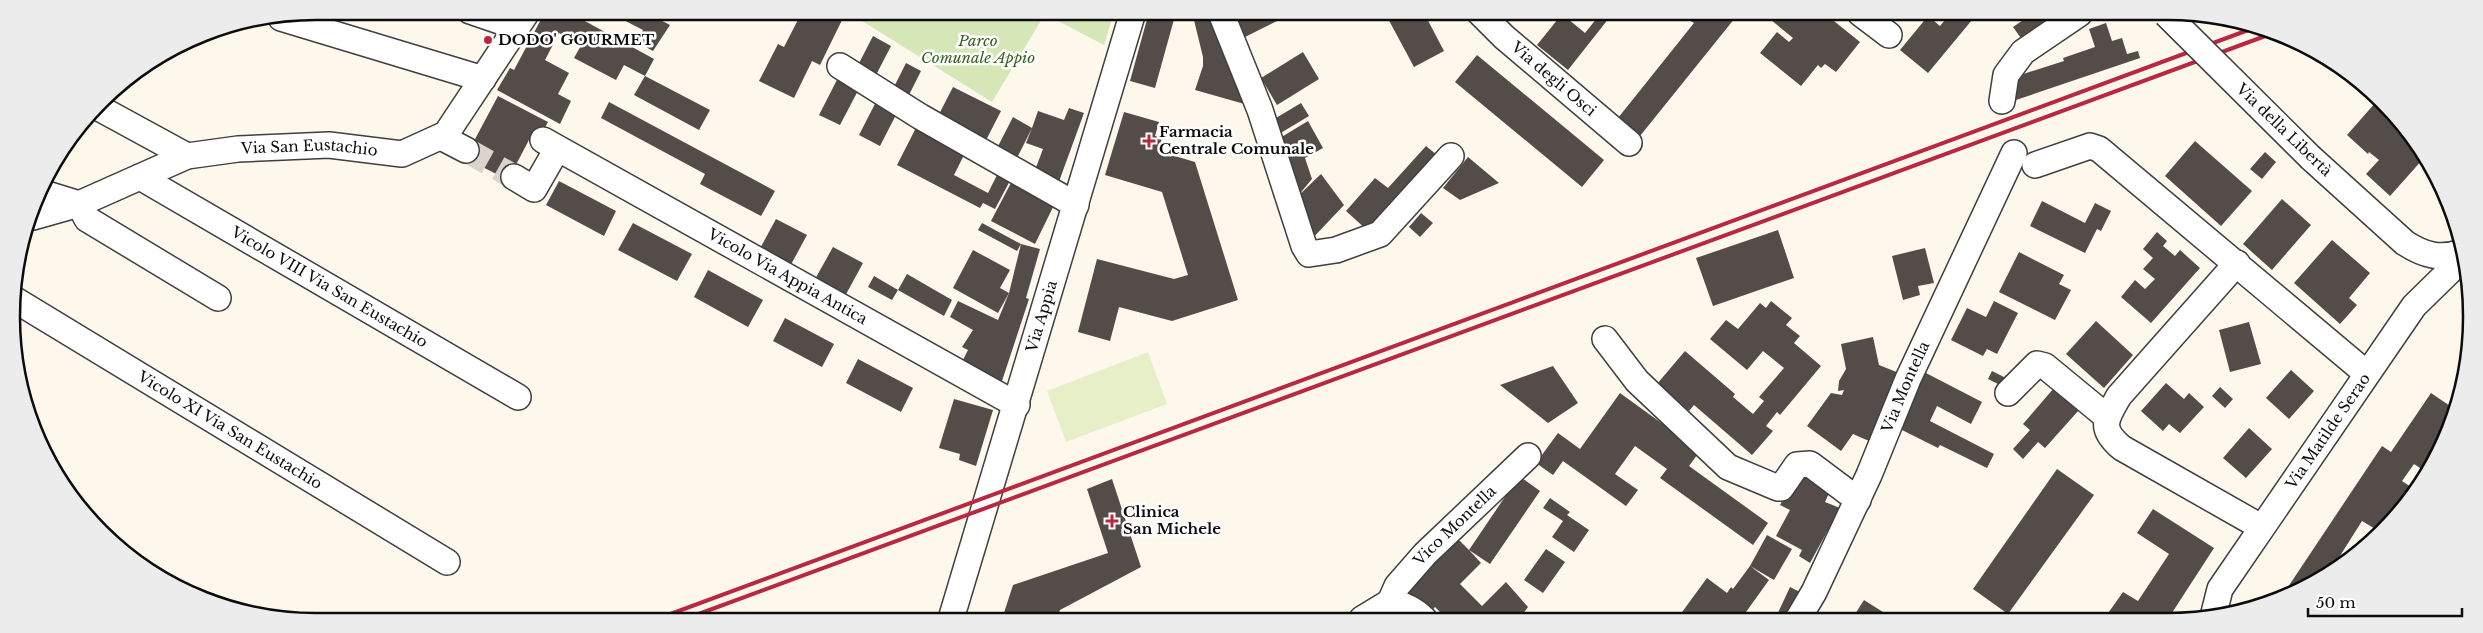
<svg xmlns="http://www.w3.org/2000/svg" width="2483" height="633" viewBox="0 0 2483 633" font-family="'Libre Baskerville',serif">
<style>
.green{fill:#d6e7b7}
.pitch{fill:#e6efc8}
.building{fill:#544c49}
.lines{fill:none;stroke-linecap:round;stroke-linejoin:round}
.minor-tunnel{stroke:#dad5ca;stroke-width:25;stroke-dasharray:25 12;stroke-linecap:butt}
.minor-casing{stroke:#3f3f3f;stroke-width:28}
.minor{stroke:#fff;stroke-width:25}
.rail{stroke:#b82841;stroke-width:4}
.minor-bridge-casing{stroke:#3f3f3f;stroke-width:28;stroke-linecap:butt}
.minor-bridge{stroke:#fff;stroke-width:25}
.poi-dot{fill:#b82841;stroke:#fff;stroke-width:2}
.labels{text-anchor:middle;stroke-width:5;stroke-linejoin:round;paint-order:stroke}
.poi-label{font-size:15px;font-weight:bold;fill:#0c0c0c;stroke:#fff;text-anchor:start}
.park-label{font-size:15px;font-style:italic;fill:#35611f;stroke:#fff}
.street-label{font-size:15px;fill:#0c0c0c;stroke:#fff}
.rim{fill:none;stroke:#0c0c0c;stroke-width:2.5}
</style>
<rect width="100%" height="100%" fill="#fef8ec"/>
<!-- green -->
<path class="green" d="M857,12H1114L1104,45L1045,14L992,102L854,16Z"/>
<!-- pitch -->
<path class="pitch" d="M1148,352L1167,404L1066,442L1047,391Z"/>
<!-- building -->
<g class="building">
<path d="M545,12H576L574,15L654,59L645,76L624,65L616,80L574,58L583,42L564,33L563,35L559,33L545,60L569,73L558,94L571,101L560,124L497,90L510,68L514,70Z"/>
<path d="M608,12H645L670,25L653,51L637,42L643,30Z"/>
<path d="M802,12H835L844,16L820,65L812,61L794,98L759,81L778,44L784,47Z"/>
<path d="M1149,12H1176L1155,88L1130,81Z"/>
<path d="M1192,12L1212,13L1223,52L1248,105L1195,90L1203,66V57Z"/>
<path d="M1230,13H1275L1279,20L1243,38Z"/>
<path d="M1385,13H1424L1444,51L1414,67Z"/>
<path d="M1601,13H1613L1568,70L1537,45L1562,14L1585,33Z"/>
<path d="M1694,13H1739L1640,136L1618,118L1694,23L1689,20Z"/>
<path d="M1776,13H1824L1860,42L1836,72L1825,64L1821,68L1818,65L1801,86L1760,53L1777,32L1789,42L1793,38L1771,20Z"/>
<path d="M1950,14H1977L1928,73L1900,50L1928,16L1940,26Z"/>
<path d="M2032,14H2041L2048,23L2023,41L2013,27Z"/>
<path d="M2106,23L2112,41L2122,38L2127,54L2138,51L2140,58L2016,100L2013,92L2017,76L2064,61L2063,58L2095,47L2089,29Z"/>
<path d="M873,36L891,46L874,79L856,69Z"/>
<path d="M1303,52L1319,79L1277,105L1261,78Z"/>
<path d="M1477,55L1604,160L1582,187L1455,82Z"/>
<path d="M906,63L921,71L908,97L893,89Z"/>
<path d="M840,74L861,85L840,125L819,115Z"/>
<path d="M645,76L710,110L699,130L634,95Z"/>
<path d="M953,87L1001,111L983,146L935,122Z"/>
<path d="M498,96L548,122L537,142L530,138L508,180L465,158Z"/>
<path d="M878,98L899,109L880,146L859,135Z"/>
<path d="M609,102L775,191L761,216L700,184L705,174L601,118Z"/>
<path d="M2376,102L2409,131L2423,159L2390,196L2366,174L2379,160L2369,152L2368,154L2347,135Z"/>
<path d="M1301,103L1309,116L1279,134L1271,121Z"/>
<path d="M1069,108L1084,113L1057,187L1032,178L1043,149L1026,143L1032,128L1014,164L994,154L1013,117L1032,128L1038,111L1064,120Z"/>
<path d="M1124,112L1159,122L1155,136L1162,138L1158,151L1195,162L1238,300L1172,321L1119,307L1110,341L1078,332L1097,259L1174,279L1188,275L1162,192L1105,175Z"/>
<path d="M1308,121L1323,148L1305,158L1312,179L1297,197L1321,174L1344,205L1310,241L1275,141Z"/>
<path d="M919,122L968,147L954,175L988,193L999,171L1012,177L995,209L983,203L980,208L897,165Z"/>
<path d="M2195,141L2252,191L2221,226L2165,176Z"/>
<path d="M1426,146L1437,155L1368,231L1346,211L1375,178L1388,188Z"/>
<path d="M2265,152L2276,162L2262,179L2250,169Z"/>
<path d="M1468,157L1499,183L1460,200L1443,188Z"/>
<path d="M559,181L616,211L604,236L546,205Z"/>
<path d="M1012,181L1055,203L1035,244L991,221Z"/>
<path d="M2282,199L2311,225L2272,270L2243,244Z"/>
<path d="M2042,201L2085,223L2095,203L2111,211L2101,231L2097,229L2085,253L2030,226Z"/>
<path d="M1421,213L1433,223L1420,237L1409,227Z"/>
<path d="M776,219L807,235L788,270L757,254Z"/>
<path d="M633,223L692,254L677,281L618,250Z"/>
<path d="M982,223L1021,244L1017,251L978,230Z"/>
<path d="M1778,230L1794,278L1713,306L1696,258Z"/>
<path d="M2157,232L2167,241L2163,246L2175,256L2180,250L2200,268L2151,323L2121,297L2135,280L2145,289L2155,279L2143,269L2153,258L2143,249Z"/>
<path d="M2332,240L2370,273L2349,298L2357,305L2340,324L2294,283Z"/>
<path d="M1021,244L1040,249L1026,298L1029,299L1001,384L960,366L968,350L962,347L973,330L950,317L958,301L998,320L1009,293Z"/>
<path d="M833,247L863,263L844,298L814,281Z"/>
<path d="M1925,248L1934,283L1918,286L1920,295L1903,300L1892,256Z"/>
<path d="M973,250L1010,270L1000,288L1009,293L998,313L953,288Z"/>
<path d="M2019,252L2064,275L2059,284L2071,290L2055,320L1999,292Z"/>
<path d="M708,270L763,300L748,327L694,297Z"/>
<path d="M907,274L952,300L944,316L898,290Z"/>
<path d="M874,276L898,290L892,300L868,287Z"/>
<path d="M1771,301L1792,318L1786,325L1800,336L1794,343L1821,366L1780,415L1777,412L1766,426L1773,431L1752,455L1694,405L1689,411L1657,384L1685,351L1735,394L1733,397L1753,414L1764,401L1759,397L1784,368L1763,351L1747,370L1710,339L1726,320L1738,329L1760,303L1766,308Z"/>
<path d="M1994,301L2018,313L1997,354L1987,349L1983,356L1951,340L1967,308L1986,317Z"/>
<path d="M785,318L834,344L822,367L773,341Z"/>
<path d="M2096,321L2133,355L2104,388L2066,354Z"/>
<path d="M2249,322L2261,364L2230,372L2219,330Z"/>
<path d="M1873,337L1879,365L1899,373L1869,441L1853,434L1841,451L1807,426L1831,393L1842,395L1844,390L1838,391L1839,381L1846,369L1841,344Z"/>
<path d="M858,359L913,388L901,412L846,383Z"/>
<path d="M1553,366L1578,403L1548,423L1500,385Z"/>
<path d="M2291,370L2314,391L2289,419L2266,398Z"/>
<path d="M1992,371L2008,379L2004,387L1988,379Z"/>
<path d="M1924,372L1982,402L1971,424L1937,406L1930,421L1994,454L1987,468L1940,445L1938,448L1896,427Z"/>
<path d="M2166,383L2184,399L2189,393L2204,407L2180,433L2169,424L2163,431L2141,411Z"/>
<path d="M2220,387L2233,399L2225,408L2212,396Z"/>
<path d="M2054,388L2079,410L2045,448L2038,442L2023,459L2013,449L2030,430L2023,424Z"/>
<path d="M1620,393L1700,451L1689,466L1768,523L1753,545L1660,478L1667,469L1635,446L1615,474L1638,490L1626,506L1563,461L1553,475L1536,463L1558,433L1580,449Z"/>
<path d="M2431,393L2453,408L2440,452L2426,472L2414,464L2402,481L2414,489L2382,533L2362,521L2333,567L2301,590L2282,596L2382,446L2391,452Z"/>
<path d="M954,399L993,410L976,466L959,460L960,454L939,448Z"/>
<path d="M2249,428L2272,449L2246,478L2223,458Z"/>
<path d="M2057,469L2094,495L2008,614L1973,589Z"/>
<path d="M1797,473L1830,491L1825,502L1840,508L1810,563L1799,556L1802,550L1776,536L1790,510L1780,505Z"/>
<path d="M1519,476L1540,491L1490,564L1469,550L1481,563L1460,584L1482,606L1506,582L1528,607L1519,619H1447L1435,607L1429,613L1406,590L1458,539L1469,550Z"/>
<path d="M1112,479L1141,567L1060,610L1057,619H1002L1013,585L1108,553L1087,489Z"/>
<path d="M1550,498L1570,512L1567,515L1589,530L1574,552L1552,537L1563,521L1543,508Z"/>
<path d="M2153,509L2214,548L2168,619L2154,612L2149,619H2104L2123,592L2138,601L2169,554L2137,533Z"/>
<path d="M1767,535L1792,549L1774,580L1750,566L1769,580L1741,619H1677L1707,578L1727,593L1731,587L1733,589L1750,566Z"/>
<path d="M1546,549L1565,562L1543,593L1524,580Z"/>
<path d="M1790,587L1802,593L1790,619H1785L1777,615Z"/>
<path d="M1864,600L1894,619H1852Z"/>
<path d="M2063,612L2074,619H2058Z"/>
<path d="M972,614L989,619H970Z"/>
</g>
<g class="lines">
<!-- minor-tunnel -->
<path class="minor-tunnel" d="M466,150L514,177"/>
<defs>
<g id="minor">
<path d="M470,11L517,27"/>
<path d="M1221,13L1260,110L1304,246L1309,254L1336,250L1380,234L1451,156"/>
<path id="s1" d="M1480,13L1504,37L1629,143"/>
<path d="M1860,13L1889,35"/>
<path d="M281,18L483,79"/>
<path d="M840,66L921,117L1076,205"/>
<path d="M2002,101L2006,75L2023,52L2079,14"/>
<path d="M99,108L187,156"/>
<path d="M441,137L466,150"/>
<path id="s2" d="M543,140L1017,405"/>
<path d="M2311,158L2405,243C2424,255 2440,260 2462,252"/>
<path d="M2035,165L2090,146L2099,149L2366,373"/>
<path id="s3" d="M140,177L518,397"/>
<path d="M514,177L534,189L557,149"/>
<path d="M40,192L79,204L87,219L218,298"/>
<path id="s4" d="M33,217L79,204L187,156L238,149L329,145L402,154L446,134L527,12"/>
<path d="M2237,263L2119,396C2106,419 2098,428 2122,448L2261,527"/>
<path id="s5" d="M12,298L447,562"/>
<path d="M1605,339L1637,381L1728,467L1778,488H1781L1797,465L1810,464L1858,500"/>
<path d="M2008,393L2037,364L2045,366L2107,417"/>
<path id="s6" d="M1390,602L1397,586L1425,554L1528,456"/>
<path id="s7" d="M2213,617L2220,589L2414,306L2463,258"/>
<path id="s8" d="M951,619L1133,12"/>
<path d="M1362,619L1390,602C1404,604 1414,609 1424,619"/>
<path id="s9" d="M1798,619L1814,592L1869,475L1908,379L2014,153"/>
</g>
</defs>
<!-- minor casing -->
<use href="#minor" class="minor-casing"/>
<!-- minor -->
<use href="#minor" class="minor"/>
<!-- rail -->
<g class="rail">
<path d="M657,619L2251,29"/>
<path d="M685,619L2268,35"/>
</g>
<defs>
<path id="minor-bridge" d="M2166,14L2311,158"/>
</defs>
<!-- minor-bridge casing -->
<use href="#minor-bridge" class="minor-bridge-casing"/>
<!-- minor-bridge -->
<use href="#minor-bridge" class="minor-bridge"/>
</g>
<!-- markers -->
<g class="poi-dot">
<circle cx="488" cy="40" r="5"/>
<path d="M1146.5 133.5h5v5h5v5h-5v5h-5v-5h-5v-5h5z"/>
<path d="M1109.5 513.5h5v5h5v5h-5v5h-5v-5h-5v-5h5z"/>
</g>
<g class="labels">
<!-- poi labels -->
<g class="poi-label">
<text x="498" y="45">DODO' GOURMET</text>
<text x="1159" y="137">Farmacia<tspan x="1159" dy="17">Centrale Comunale</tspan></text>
<text x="1123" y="517">Clinica<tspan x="1123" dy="17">San Michele</tspan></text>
</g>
<!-- park labels -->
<g class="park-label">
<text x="978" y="46">Parco<tspan x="978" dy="17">Comunale Appio</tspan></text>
</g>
<!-- street labels -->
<g class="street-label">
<text dy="5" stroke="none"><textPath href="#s1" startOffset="99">Via degli Osci</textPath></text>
<text transform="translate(2284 130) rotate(44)" y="5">Via della Libertà</text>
<text dy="5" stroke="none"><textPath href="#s4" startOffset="289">Via San Eustachio</textPath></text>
<text dy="5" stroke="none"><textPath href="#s2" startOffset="280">Vicolo Via Appia Antica</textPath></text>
<text dy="5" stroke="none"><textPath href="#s3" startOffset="219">Vicolo VIII Via San Eustachio</textPath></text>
<text dy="5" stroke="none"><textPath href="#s8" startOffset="316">Via Appia</textPath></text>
<text dy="5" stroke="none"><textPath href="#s9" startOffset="256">Via Montella</textPath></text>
<text dy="5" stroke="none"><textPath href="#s5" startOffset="255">Vicolo XI Via San Eustachio</textPath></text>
<text dy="5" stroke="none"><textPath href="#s7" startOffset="220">Via Matilde Serao</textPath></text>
<text dy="5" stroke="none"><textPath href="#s6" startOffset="101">Vico Montella</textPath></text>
</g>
</g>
<!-- crop -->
<path d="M0 0H2483V633H0ZM316 20H2167A296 296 0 0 1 2463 316V317A296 296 0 0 1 2167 613H316A296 296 0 0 1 20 317V316A296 296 0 0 1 316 20Z" fill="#ececec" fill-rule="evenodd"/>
<path class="rim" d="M316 20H2167A296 296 0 0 1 2463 316V317A296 296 0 0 1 2167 613H316A296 296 0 0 1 20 317V316A296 296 0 0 1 316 20Z"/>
<!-- scale -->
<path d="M2308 608v8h154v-8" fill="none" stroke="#0c0c0c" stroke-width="2.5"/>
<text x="2316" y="608" font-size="15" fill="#0c0c0c" stroke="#ffffff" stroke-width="4" paint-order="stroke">50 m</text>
</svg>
